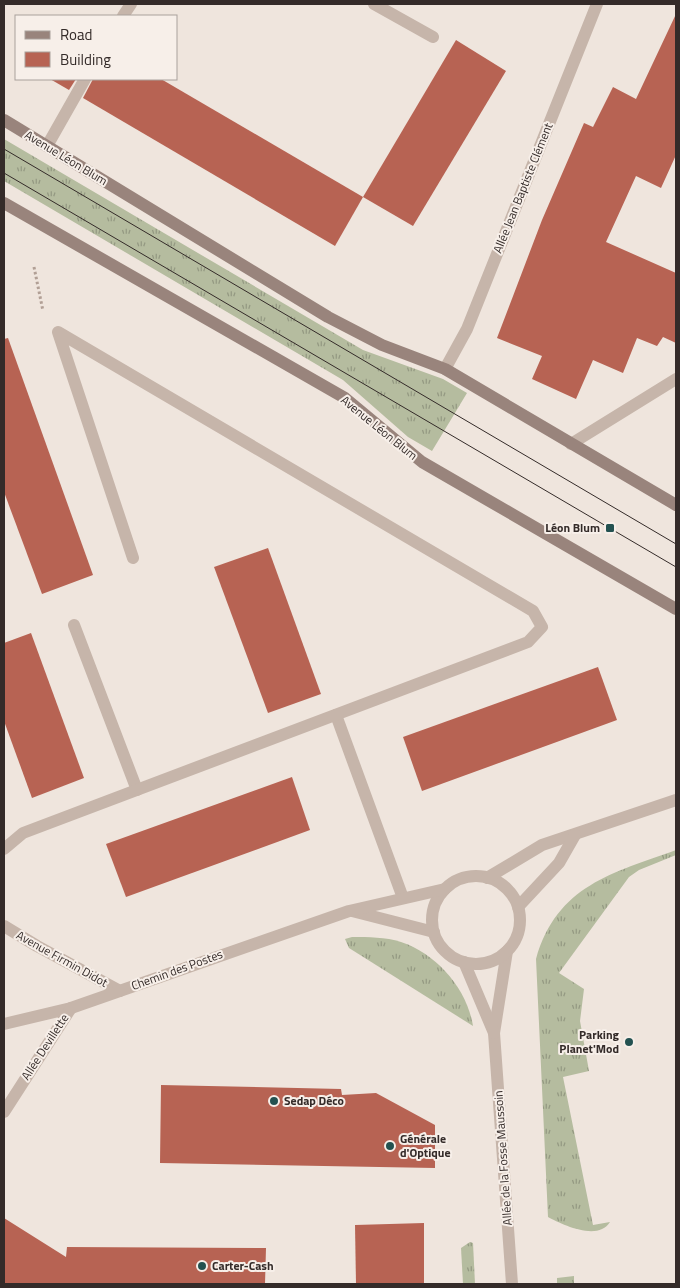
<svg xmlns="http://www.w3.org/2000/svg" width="680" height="1288" viewBox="0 0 680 1288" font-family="'Titillium Web',sans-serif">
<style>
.grass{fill:url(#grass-tufts)}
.building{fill:#b76353}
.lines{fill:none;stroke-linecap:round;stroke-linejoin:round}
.path{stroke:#b19f95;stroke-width:3;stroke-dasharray:2.5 2.5;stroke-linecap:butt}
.service{stroke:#c6b5aa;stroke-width:12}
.minor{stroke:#c6b5aa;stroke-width:12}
.tertiary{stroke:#c6b5aa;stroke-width:12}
.secondary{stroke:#99847c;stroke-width:12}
.tram{stroke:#342b29;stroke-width:1}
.poi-dot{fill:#235150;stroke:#f7efe9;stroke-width:2}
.labels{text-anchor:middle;stroke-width:4;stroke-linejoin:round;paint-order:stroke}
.street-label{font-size:12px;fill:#342b29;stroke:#f7efe9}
.poi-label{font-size:12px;font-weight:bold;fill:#342b29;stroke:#f7efe9;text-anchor:start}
</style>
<defs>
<pattern id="grass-tufts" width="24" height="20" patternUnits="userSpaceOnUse" patternTransform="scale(1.25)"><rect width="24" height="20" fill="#b5bc9f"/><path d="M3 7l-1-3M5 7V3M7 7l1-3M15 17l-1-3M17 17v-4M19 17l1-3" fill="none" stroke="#949982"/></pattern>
</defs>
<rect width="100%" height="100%" fill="#efe5dd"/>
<!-- grass -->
<g class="grass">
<path d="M4,139L363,350L443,379L467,393L432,451L408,437L343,380L4,181Z"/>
<path d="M676,850V855L639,870L629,877L559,973L584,989L580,1021L589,1071L563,1077L593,1225L610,1222C598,1242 561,1224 548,1217L536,959C557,885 613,873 676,850Z"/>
<path d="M352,937C369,937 385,937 401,942C437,954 467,989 473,1026L349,948L345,939Z"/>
<path d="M470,1242L473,1243L475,1284H463L461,1248Z"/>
<path d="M574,1276V1284H557V1278Z"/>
</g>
<!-- building -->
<g class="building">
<path d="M676,14V155L661,188L636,176L606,242L676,273V343L663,337L657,346L637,338L623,373L593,360L576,399L532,379L542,356L497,338L542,220L584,123L593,127L613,87L636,99Z"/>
<path d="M456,40L506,71L413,226L363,197Z"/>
<path d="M50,79H76L69,90Z"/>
<path d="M93,79H161L363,197L335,246L83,98Z"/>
<path d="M8,338L93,575L42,594L4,492V339Z"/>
<path d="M268,548L321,694L268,713L214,567Z"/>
<path d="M31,633L84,778L32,798L4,721V643Z"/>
<path d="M598,667L617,720L422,791L403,737Z"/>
<path d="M292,777L310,830L126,897L106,844Z"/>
<path d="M161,1085L341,1089L342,1095L376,1093L435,1125V1168L160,1163Z"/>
<path d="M4,1218L66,1257L67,1247L266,1248L265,1284H4Z"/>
<path d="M424,1223V1284H356L355,1225Z"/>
</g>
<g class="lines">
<!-- path -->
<path class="path" d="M34,267L43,311"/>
<!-- service -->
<g class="service">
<path d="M374,4L433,37"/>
<path d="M123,16L131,4"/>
<path d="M47,146L85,79"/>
<path d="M74,625L137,790"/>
<path d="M336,715L403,898"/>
<path d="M4,849L23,833L528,642L542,627L533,611L58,332L133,558"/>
</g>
<!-- minor -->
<g class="minor">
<path d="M445,369L467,329L597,4"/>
<path d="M571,444L676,379"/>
<path d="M4,926L37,946L120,991"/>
<path d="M507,951L494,1033L512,1284"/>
<path d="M464,962L494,1033"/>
<path d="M4,1024L71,1008"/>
<path d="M4,1112L71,1008"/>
</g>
<!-- tertiary -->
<g class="tertiary">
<circle cx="476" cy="920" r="44"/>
<path d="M487,878L542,845L676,800"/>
<path d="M518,907L559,863L575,835"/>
<path d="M352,911L434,932"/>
<path d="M71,1008L349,911L445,889"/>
</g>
<!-- secondary -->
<g class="secondary">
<path d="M4,120L328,317L382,345L445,369L676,505"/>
<path d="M4,203L345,398L422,462L676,609"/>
</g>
<!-- tram -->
<g class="tram">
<path d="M4,149L676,544"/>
<path d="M4,173L676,567"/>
</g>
</g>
<!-- markers -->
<g class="poi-dot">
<rect x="605" y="523" width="10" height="10" rx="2.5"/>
<circle cx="629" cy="1042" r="5"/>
<circle cx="274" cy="1101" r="5"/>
<circle cx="390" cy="1146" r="5"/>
<circle cx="202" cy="1266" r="5"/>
</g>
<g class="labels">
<!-- street labels -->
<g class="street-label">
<text transform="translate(66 158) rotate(31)" y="4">Avenue Léon Blum</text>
<text transform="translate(523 188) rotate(-68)" y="4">Allée Jean Baptiste Clément</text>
<text transform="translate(379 428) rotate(39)" y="4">Avenue Léon Blum</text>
<text transform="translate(62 959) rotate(29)" y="4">Avenue Firmin Didot</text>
<text transform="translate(177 970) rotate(-20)" y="4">Chemin des Postes</text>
<text transform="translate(45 1047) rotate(-57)" y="4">Allée Devillette</text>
<text transform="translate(503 1158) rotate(-94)" y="4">Allée de la Fosse Maussoin</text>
</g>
<!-- poi labels -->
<g class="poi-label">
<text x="600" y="532" text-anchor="end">Léon Blum</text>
<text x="619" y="1039" text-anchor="end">Parking<tspan x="619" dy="14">Planet'Mod</tspan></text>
<text x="284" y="1105">Sedap Déco</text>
<text x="400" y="1143">Générale<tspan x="400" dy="14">d'Optique</tspan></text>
<text x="212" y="1270">Carter-Cash</text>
</g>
</g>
<!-- border -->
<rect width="680" height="1288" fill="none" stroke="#342b29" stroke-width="10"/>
<!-- legend -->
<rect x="15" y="15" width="162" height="65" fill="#f7efe9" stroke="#a9a19c"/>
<rect x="25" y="31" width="25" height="8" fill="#99847c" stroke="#a9a19c"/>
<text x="60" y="40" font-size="15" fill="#342b29">Road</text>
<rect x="25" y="52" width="25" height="15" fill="#b76353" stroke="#a9a19c"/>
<text x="60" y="65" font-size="15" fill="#342b29">Building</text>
</svg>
